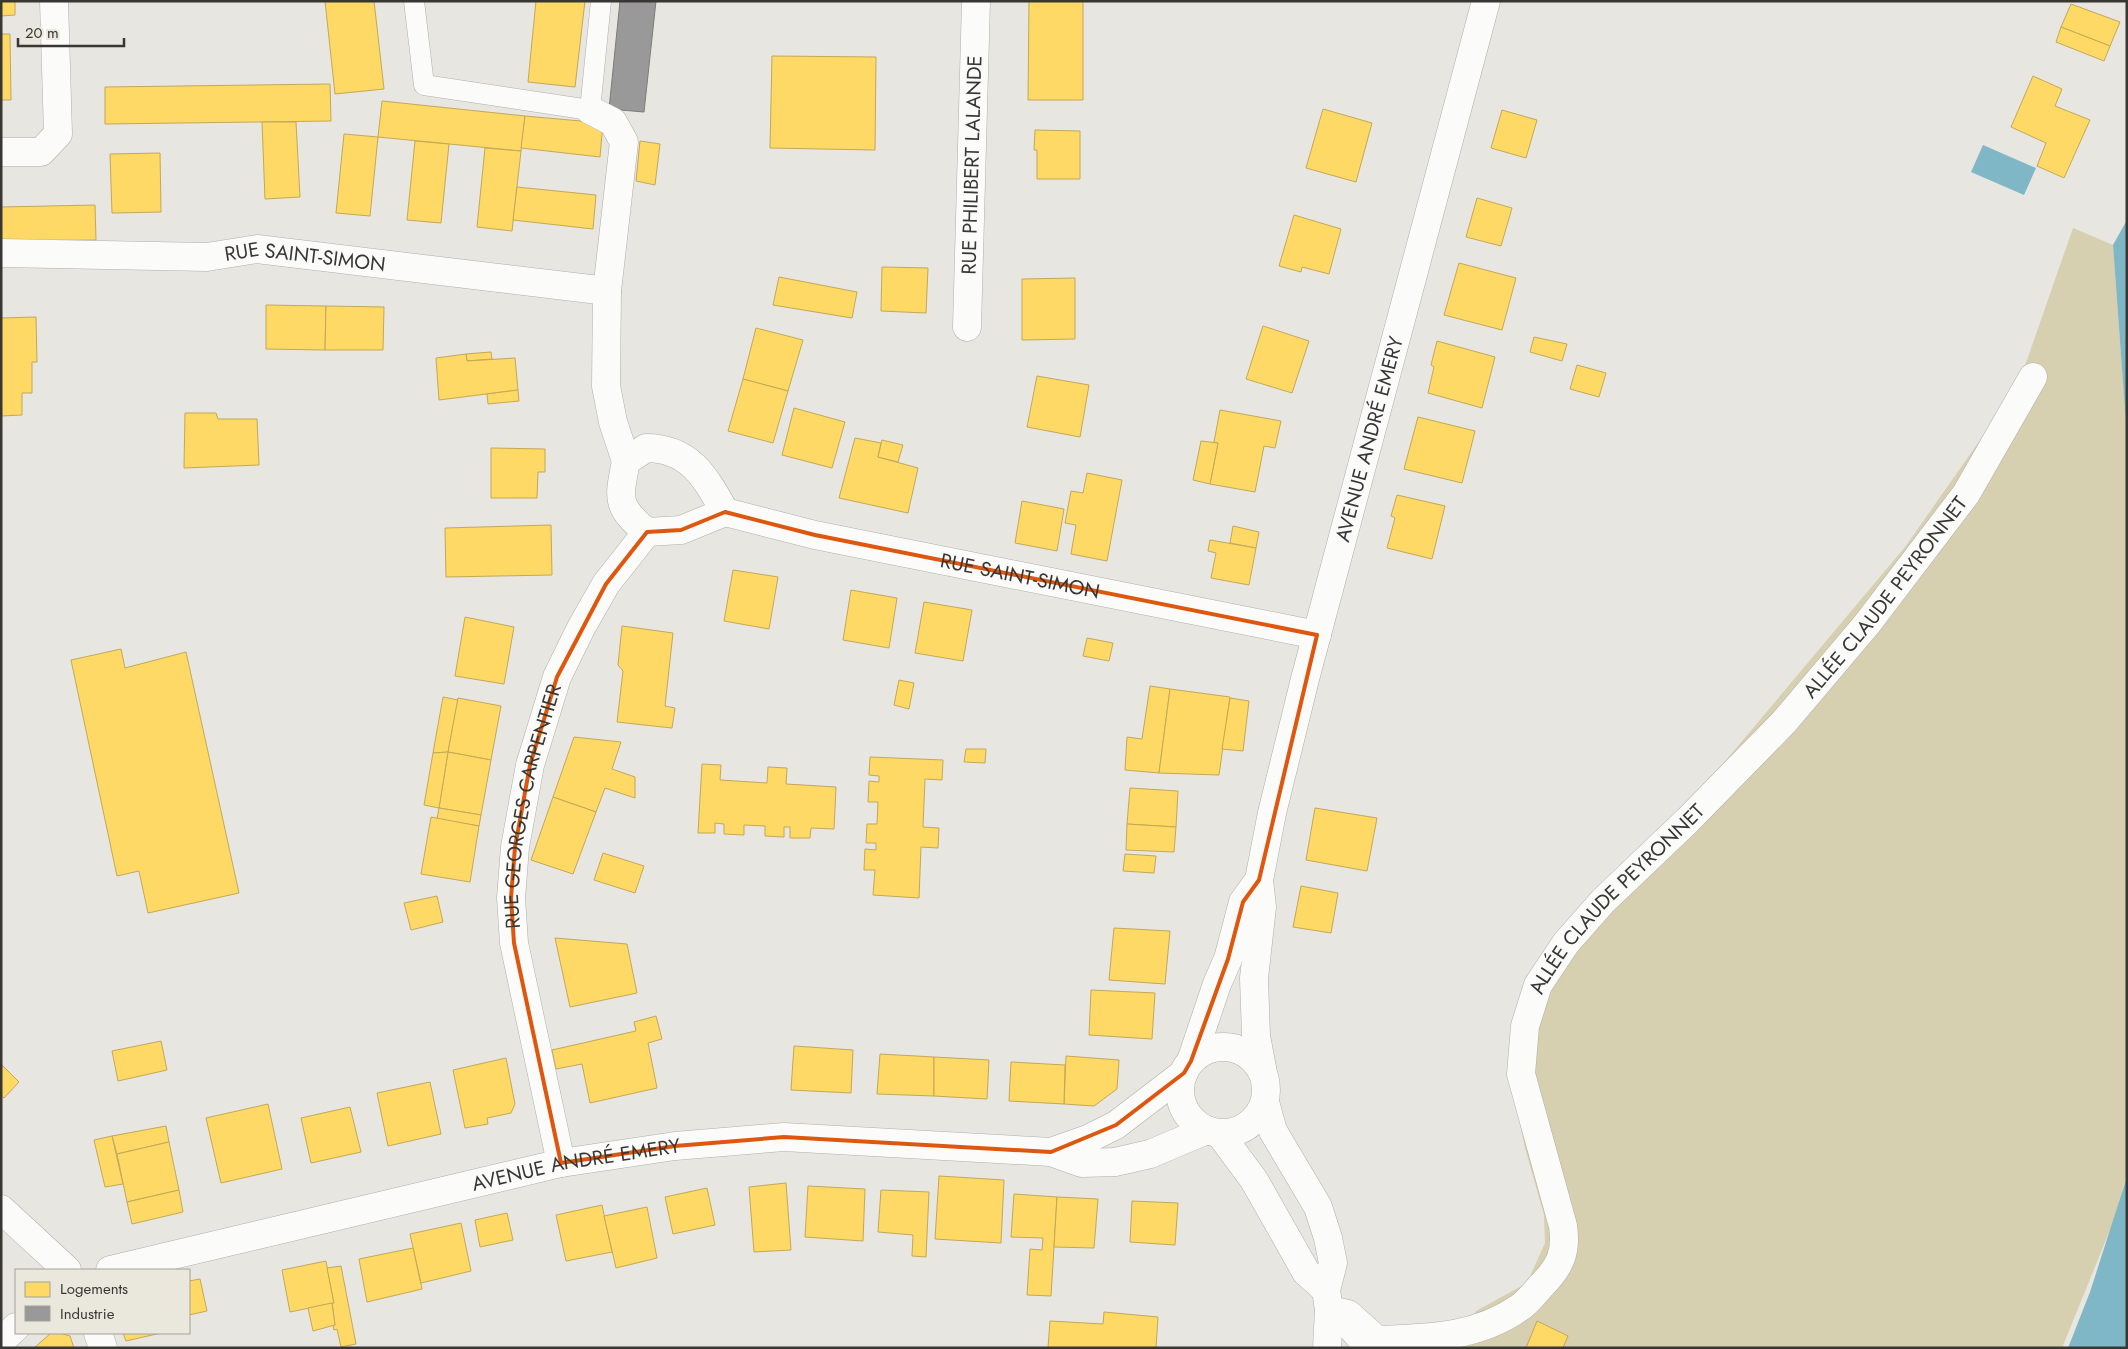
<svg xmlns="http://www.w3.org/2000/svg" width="2128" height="1349" viewBox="0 0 2128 1349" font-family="Jost,sans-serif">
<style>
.green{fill:#d6cfb0}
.water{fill:#7fb7c6}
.homes{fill:#ffd966;stroke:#c3a857}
.industry{fill:#999;stroke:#7c7c7a}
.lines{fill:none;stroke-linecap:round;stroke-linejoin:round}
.lane-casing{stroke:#afaeaa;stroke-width:21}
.street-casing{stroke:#afaeaa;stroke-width:29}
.secondary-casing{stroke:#afaeaa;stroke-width:29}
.lane{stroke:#fbfbfa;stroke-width:20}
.street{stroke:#fbfbfa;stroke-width:28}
.secondary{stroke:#fbfbfa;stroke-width:28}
.marked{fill:none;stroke:#df570e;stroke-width:4;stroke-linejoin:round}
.labels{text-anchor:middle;stroke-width:5;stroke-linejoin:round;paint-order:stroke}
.street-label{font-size:20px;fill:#383733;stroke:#eae8dd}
</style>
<rect width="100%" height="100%" fill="#e7e6e0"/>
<!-- green -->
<path class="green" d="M2073,228L2113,245L2127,437V1175L2114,1220L2062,1348H1459L1476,1311L1527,1283L1545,1243L1544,1215L1525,1148L1509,1070L1526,976L1701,790L1905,547L2018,386Z"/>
<!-- water -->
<g class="water">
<path d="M1983,145L2036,168L2024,195L1971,172Z"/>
<path d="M2127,220V437L2113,245Z"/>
<path d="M2127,1177V1348H2068L2090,1292Z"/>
</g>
<!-- homes -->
<g class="homes">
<path d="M1,1H15V15L1,16Z"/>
<path d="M325,1H374L384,89L335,94Z"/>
<path d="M536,1H585L575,87L528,82Z"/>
<path d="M1029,1H1083V100H1028Z"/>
<path d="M2071,4L2120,22L2110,46L2061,27Z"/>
<path d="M2061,27L2110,46L2104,61L2056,42Z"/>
<path d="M1,34H10L11,100H1Z"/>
<path d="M772,56L876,57L875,150L770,148Z"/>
<path d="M2033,76L2062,89L2055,106L2090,120L2064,178L2037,166L2046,143L2011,127Z"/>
<path d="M330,84L331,121L105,124V87Z"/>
<path d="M382,101L525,116L521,151L378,137Z"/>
<path d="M1323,109L1372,123L1356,182L1306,168Z"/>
<path d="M1502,110L1537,120L1526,158L1491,148Z"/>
<path d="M525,116L603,123L600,157L521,148Z"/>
<path d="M262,122H296L300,197L265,199Z"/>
<path d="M1035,130L1080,131V179H1037V150H1034Z"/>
<path d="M344,134L378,137L370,216L336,213Z"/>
<path d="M415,141L449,144L441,223L407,220Z"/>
<path d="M640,141L660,144L655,185L636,181Z"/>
<path d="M485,148L521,151L512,231L477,227Z"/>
<path d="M160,153L161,212L112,213L110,154Z"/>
<path d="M517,187L596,195L593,229L513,220Z"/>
<path d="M1477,198L1512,208L1501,246L1466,237Z"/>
<path d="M95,205L96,240L1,241V207Z"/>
<path d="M1294,215L1341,229L1329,274L1302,267L1301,272L1279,266Z"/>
<path d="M1459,263L1516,278L1502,330L1444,315Z"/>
<path d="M882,267L928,268L926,313L881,311Z"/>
<path d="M779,277L857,292L852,318L773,305Z"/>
<path d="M1075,278V339L1022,340V279Z"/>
<path d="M266,305L326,306L325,350L266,349Z"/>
<path d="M326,306L384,307L383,350H325Z"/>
<path d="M36,317L37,362H32V393H22V415L1,416V318Z"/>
<path d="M1263,326L1309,341L1292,393L1246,379Z"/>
<path d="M756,328L803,340L788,391L743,379Z"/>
<path d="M1534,337L1567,344L1562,361L1530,352Z"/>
<path d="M1437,341L1495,357L1482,408L1428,393L1434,367L1431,365Z"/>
<path d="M491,352L492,359L467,361L466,354Z"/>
<path d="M466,354L467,361L515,358L518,390L439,400L436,358Z"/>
<path d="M1577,365L1606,373L1599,397L1570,389Z"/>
<path d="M1037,376L1089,385L1080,437L1027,427Z"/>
<path d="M743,379L788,391L773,443L728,431Z"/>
<path d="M518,390L519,401L488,404L487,394Z"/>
<path d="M794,408L845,422L832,468L782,455Z"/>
<path d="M1220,410L1281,421L1275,448L1264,446L1255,492L1210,484L1218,443L1214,442Z"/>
<path d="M185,413H216L218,419H257L259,465L184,468Z"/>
<path d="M1418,417L1475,431L1462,483L1404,469Z"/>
<path d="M855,438L881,443L878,457L918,468L908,513L839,498Z"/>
<path d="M882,440L903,445L898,462L878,457Z"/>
<path d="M1201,441L1218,443L1210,484L1193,480Z"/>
<path d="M491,448L545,449V472H538L537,498H491Z"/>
<path d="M1087,473L1122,480L1107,561L1071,554L1076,525L1065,523L1071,491L1083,493Z"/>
<path d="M1397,495L1445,506L1432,559L1387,548L1395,518L1391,516Z"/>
<path d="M1022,501L1064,509L1057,551L1015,543Z"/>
<path d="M551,525L552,575L446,577L445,528Z"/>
<path d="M1233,526L1259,532L1256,548L1230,543Z"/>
<path d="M1210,540L1256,548L1249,585L1211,578L1216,553L1208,551Z"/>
<path d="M733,570L778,577L769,629L724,621Z"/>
<path d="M851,590L897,598L889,648L843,640Z"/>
<path d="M924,602L972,610L963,661L915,653Z"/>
<path d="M465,617L514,627L504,684L455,676Z"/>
<path d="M622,626L673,633L665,706L675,708L672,728L617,722L623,671L618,665Z"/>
<path d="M1087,638L1113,643L1109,661L1083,656Z"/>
<path d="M121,649L125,668L186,652L239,893L148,913L139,871L117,876L71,660Z"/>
<path d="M899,680L914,683L909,709L894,705Z"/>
<path d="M1150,686L1170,689L1159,773L1125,770L1127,737L1142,739Z"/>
<path d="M1170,689L1230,697L1219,775L1159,773Z"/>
<path d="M443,697L458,700L448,752L433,753Z"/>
<path d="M458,698L501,706L491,760L448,752Z"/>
<path d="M1230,698L1249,701L1243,751L1222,749Z"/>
<path d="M574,737L621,742L612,769L635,777V798L605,788L596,812L553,797Z"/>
<path d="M966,749H986L985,763L964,762Z"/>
<path d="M448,752L491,760L481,815L439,808Z"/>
<path d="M448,752L439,808L424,805L433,753Z"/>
<path d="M870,757L943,760L942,780L925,779L923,827L939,828L938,848L921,847L919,898L873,895L875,870H864L865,849L876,850V843H866L867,824H877L878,802H868L869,781L879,782V776L869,775Z"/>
<path d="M702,764L721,765L720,780L767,783L768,767L787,768L786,784L836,787L834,829L811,828L810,838H790V827H784V837L765,836V826L744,825V835L724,834V824L715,823V833H698Z"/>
<path d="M1130,788L1178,791L1176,827L1127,824Z"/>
<path d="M553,797L596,812L573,874L531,860Z"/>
<path d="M439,808L481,815L479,826L437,819Z"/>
<path d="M1315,808L1377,818L1367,871L1306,860Z"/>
<path d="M431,817L479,826L470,882L421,874Z"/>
<path d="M1127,824L1176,827L1174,852L1126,850Z"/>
<path d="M603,853L644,866L635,893L594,880Z"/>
<path d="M1125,854L1156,856L1154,873L1123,871Z"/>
<path d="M1301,886L1338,893L1331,933L1293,927Z"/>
<path d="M437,896L443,922L411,930L404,903Z"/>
<path d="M1114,928L1170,931L1165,984L1109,980Z"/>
<path d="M555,938L627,944L637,993L570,1007Z"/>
<path d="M1091,990L1155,993L1152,1039L1089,1035Z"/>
<path d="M656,1016L662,1039L648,1043L657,1088L590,1103L582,1064L556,1069L552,1050L636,1031L634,1022Z"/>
<path d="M161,1041L167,1070L118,1081L112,1051Z"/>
<path d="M794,1046L853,1050L851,1093L791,1090Z"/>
<path d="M880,1054L934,1057V1096L877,1094Z"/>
<path d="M1066,1056L1119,1060L1117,1089L1094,1106L1064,1104Z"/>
<path d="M934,1057L989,1060L987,1099L934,1096Z"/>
<path d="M506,1058L515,1104L511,1113L487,1118L488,1124L465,1128L453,1070Z"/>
<path d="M1011,1062L1065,1065L1064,1104L1009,1101Z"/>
<path d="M1,1064L19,1082L4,1098L1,1096Z"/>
<path d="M430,1082L441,1134L388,1146L377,1093Z"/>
<path d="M268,1104L282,1169L221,1183L206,1118Z"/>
<path d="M350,1107L361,1152L311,1163L301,1118Z"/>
<path d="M166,1126L169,1142L117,1154L112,1136Z"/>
<path d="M112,1136L123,1184L105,1187L94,1140Z"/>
<path d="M169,1142L179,1190L127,1202L117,1154Z"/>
<path d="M939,1176L1004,1180L1001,1243L935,1239Z"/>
<path d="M786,1183L791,1250L754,1252L749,1187Z"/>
<path d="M808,1186L865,1189L863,1241L805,1237Z"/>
<path d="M707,1188L715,1225L673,1234L665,1197Z"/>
<path d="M179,1190L183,1212L132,1224L127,1202Z"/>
<path d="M881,1190L929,1192L926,1257L912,1256L913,1235L878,1232Z"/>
<path d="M1014,1194L1057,1197L1051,1296L1027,1295L1030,1249L1042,1250L1043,1238L1011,1237Z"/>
<path d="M1057,1197L1098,1199L1094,1248L1054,1247Z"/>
<path d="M1132,1201L1178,1203L1175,1245L1130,1242Z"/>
<path d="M602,1205L612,1252L566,1261L556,1215Z"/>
<path d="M647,1207L657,1258L616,1268L604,1216Z"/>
<path d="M507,1213L513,1240L480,1247L475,1220Z"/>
<path d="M461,1223L471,1271L421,1283L410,1234Z"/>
<path d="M413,1248L422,1289L367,1302L359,1259Z"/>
<path d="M326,1261L334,1303L290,1312L282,1270Z"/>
<path d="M341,1266L356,1344L341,1347L337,1329L334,1330L333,1326L335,1325L332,1303H334L327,1268Z"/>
<path d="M200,1279L207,1311L189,1315V1281Z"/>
<path d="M332,1303L335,1325L313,1331L308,1308Z"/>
<path d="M1104,1312L1158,1317L1156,1348H1048L1050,1321L1103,1324Z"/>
<path d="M1537,1321L1568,1336L1563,1348H1526Z"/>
<path d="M51,1333H60L70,1336L74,1348H34Z"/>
<path d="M123,1333H161L126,1341Z"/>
</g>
<!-- industry -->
<path class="industry" d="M620,1H656L644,112L609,109Z"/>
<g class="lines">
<defs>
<g id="lane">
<path d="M414,1L424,85L590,110L601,1"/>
<path d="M1342,1323L1364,1348"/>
</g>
<g id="street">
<path d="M590,110L613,122L624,142L607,291L606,386L613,422L626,461"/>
<path d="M1,152H41L58,134L54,1"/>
<path id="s1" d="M1,253L207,257L257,249L607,291"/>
<path id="s2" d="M967,327L976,1"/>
<path d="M646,448C690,448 706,478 725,512L681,530L647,532C615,506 619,498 626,461Z"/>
<path id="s3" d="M725,512L815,535L1317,635"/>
<path d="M1265,1102L1273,1131L1318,1207L1328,1238L1333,1263L1326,1290L1329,1310L1327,1348"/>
<path d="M1220,1134L1254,1180L1306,1272L1326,1290"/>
<path id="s4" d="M561,1163L514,943L511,898L515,847L530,765L557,677L581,628L606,584L647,532"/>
<path d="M1,1209L67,1270"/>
<path id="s5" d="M1329,1310L1348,1314L1377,1340C1427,1338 1476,1338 1519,1308C1527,1303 1534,1294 1540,1287C1560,1267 1567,1253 1563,1226L1521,1074L1525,1026L1538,985L1566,943L1603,901L1688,820L1784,722L1867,624L1966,494L2033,377"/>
<path d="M98,1333L103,1348"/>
</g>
<g id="secondary">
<circle cx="1223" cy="1090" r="43"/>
<path d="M1191,1061L1217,984L1228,959L1243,902L1259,880"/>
<path id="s6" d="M1263,1073L1256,1036L1254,978L1262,907L1259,880L1272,813L1305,679L1486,1"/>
<path d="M1051,1152L1088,1139L1116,1125L1184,1073"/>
<path id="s7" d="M110,1270L561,1163L675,1146L784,1137L1051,1152L1082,1163L1115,1162L1150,1154L1207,1130"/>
<path d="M1,1341L16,1327"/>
</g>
</defs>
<!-- lane casing -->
<use href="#lane" class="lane-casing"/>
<!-- street casing -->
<use href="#street" class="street-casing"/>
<!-- secondary casing -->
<use href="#secondary" class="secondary-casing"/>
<!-- lane -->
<use href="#lane" class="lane"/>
<!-- street -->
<use href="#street" class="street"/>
<!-- secondary -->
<use href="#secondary" class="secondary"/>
</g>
<!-- marked area -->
<path class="marked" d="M725,512L815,535L1317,635L1259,880L1243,902L1228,959L1191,1061L1184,1073L1116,1125L1051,1152L784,1137L675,1146L561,1163L514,943L511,898L515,847L530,765L557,677L606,584L647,532L681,530Z"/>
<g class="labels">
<!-- street labels -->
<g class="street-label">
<text dy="7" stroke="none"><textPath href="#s2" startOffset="162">RUE PHILIBERT LALANDE</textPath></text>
<text dy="7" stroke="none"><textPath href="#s1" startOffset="305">RUE SAINT-SIMON</textPath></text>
<text dy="7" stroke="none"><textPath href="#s6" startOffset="649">AVENUE ANDRÉ EMERY</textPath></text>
<text dy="7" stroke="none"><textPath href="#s3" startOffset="302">RUE SAINT-SIMON</textPath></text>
<text dy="7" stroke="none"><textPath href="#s5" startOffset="1075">ALLÉE CLAUDE PEYRONNET</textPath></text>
<text dy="7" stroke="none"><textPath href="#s4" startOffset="364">RUE GEORGES CARPENTIER</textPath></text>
<text dy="7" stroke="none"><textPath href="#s5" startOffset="670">ALLÉE CLAUDE PEYRONNET</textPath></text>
<text dy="7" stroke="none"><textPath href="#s7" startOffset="478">AVENUE ANDRÉ EMERY</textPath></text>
</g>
</g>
<!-- border -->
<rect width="2128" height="1349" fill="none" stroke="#383733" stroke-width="5"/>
<!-- legend -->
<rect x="15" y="1269" width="175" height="65" fill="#eae8dd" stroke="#a3a199"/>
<rect x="25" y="1282" width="25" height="15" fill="#ffd966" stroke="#a3a199"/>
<text x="60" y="1294" font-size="15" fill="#383733">Logements</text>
<rect x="25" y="1306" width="25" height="15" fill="#999999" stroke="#a3a199"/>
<text x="60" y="1319" font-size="15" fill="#383733">Industrie</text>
<!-- scale -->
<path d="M18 38v8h106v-8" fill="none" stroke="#383733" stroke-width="2.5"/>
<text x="25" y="38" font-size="15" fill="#383733" stroke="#eae8dd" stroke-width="4" paint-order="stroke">20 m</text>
</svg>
